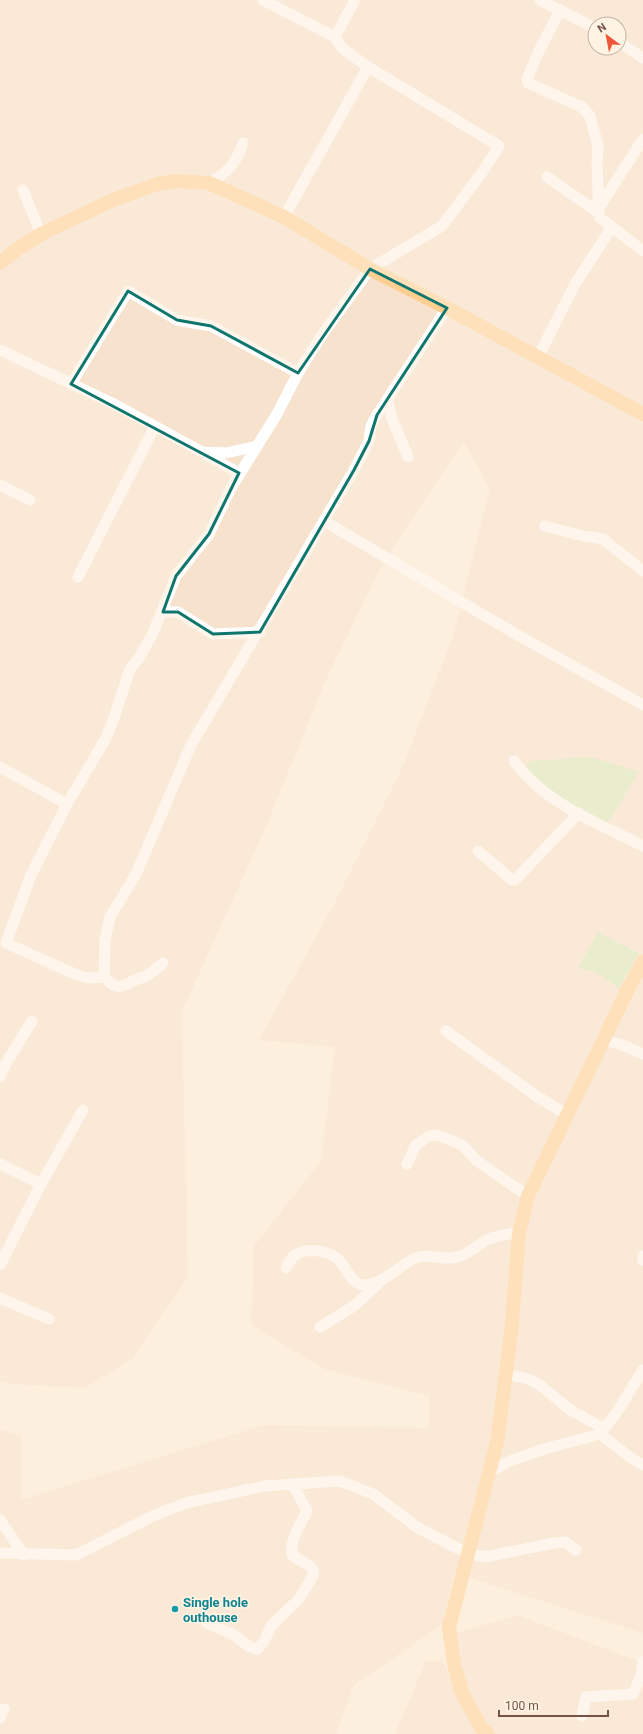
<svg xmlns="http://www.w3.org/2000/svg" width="643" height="1734" viewBox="0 0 643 1734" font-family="Roboto,sans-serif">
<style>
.residential{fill:#f7e2ce;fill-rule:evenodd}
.green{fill:#d2ebbb}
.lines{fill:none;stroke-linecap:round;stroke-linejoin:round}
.minor{stroke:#fff;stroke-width:11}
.major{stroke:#ffcf92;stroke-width:14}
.marked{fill:none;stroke:#0f766e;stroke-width:3;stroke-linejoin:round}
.culture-dot{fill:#0f9aa8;stroke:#fff3e4;stroke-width:1.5}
.labels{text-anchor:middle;stroke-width:3.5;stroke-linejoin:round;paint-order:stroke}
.culture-label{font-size:13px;font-weight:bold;fill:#0d838f;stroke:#fff3e4;text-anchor:start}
</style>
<rect width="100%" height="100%" fill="#fdefdd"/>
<!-- residential -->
<g class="residential">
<path d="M0,0H643V1633L454,1573L443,1624L354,1685L336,1734H0V1430L22,1436L21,1500L264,1425L429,1428L430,1396L324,1369L251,1325L254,1246L321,1161L335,1047L259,1040L333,906L403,766L453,636L490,489L464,442L381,566L325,682L265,829L182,1011L188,1277L132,1359L84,1388L14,1384L0,1381ZM595,24H619V48H595Z"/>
<path d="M517,1615L643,1663V1734H487L467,1698L453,1634Z"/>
<path d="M426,1661H442L485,1734H395Z"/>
</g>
<!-- green -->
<g class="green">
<path d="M591,757L639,772L604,829L521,780L517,774L531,761Z"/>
<path d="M598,932L639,953L619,988L595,972L578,968Z"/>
</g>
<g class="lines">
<!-- minor -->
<g class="minor">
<path d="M263,0L335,37L342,48L368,67"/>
<path d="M540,0L595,28"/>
<path d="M560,10L537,55L527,79L528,83L582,107L590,116L598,146L597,164L599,217L643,251"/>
<path d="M335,37L355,0"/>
<path d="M619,42L643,58"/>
<path d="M547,177L599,213"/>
<path d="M209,183C227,174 237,162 243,143"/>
<path d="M23,190L41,234"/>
<path d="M600,206L643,139"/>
<path d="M0,350L116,405L202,452L226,453L257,446"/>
<path d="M538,357L575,284L612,227"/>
<path d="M71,384L128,291L177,320L211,326L298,373"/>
<path d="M388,402L392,419L408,457"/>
<path d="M203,453L239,473"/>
<path d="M0,485L30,500"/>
<path d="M324,521L521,637L643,705"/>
<path d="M545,526L583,536L603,539L643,571"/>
<path d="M78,577L154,428"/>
<path d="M163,612H178L213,634L260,632"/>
<path d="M514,761C544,803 598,823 643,846"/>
<path d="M0,767L67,804"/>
<path d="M478,851L512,880H515L579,813"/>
<path d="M163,963C158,967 153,972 148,975C144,978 138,978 133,981C119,989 116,989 104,977L105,940L110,917L136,874L191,745L354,470L369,441L371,426L377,415L447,308"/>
<path d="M104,977L88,978L77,975L6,943L31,875L67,804L106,738L114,718L130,669L139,658L153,633L176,576L209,534L231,488L277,414L298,373L322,335L370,269L442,226L483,171L499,146L368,67L284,217"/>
<path d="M446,1031L535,1095L567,1115"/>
<path d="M603,1040L620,1044L643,1054"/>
<path d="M0,1077L5,1065L32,1021"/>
<path d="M0,1164L41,1184"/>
<path d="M407,1164L416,1145L429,1136L438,1135L462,1145L477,1161L528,1196"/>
<path d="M643,1256V1260"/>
<path d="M0,1265L41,1184L83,1110"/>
<path d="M286,1268C288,1264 290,1259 294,1256C306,1247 329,1250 339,1260C347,1268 351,1285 365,1285C380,1285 400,1266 413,1259C426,1253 438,1259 452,1258C468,1256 476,1245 489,1239C498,1235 510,1234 519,1233"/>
<path d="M0,1298L49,1319"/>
<path d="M320,1327L354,1306L382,1280"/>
<path d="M506,1374L528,1379L540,1385L569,1409L603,1428"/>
<path d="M600,1434L631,1458L643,1465"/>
<path d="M489,1472L510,1461L544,1449L600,1434L619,1409L643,1370"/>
<path d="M0,1520L24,1555"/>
<path d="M0,1553L76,1555L155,1515L186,1503L265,1486L340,1481L373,1494L418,1528L469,1554L485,1557L554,1543L565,1542L576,1550"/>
<path d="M207,1623L234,1635L250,1647L257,1649L263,1643L272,1625L299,1599L313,1576L314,1571L311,1567L292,1555C290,1538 300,1526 307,1511L293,1485"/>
<path d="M582,1716L586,1697L633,1694L641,1676L643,1662"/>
<path d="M0,1718L4,1709"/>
</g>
<!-- major -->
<g class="major">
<path d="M0,263L16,250L41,234L113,200L157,184L175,181L209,183L284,217L370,269L447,308L643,414"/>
<path d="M488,1734L482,1729L462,1693L454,1664L449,1627L497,1442L511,1334L519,1233L528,1196L629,987L643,962"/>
</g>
</g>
<!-- marked area -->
<path d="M0 0H643V1734H0ZM370,269L447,308L377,415L369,441L354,470L260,632L213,634L178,612H163L176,576L209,534L239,473L71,384L128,291L177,320L211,326L298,373Z" fill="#fdefdd" fill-opacity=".55" fill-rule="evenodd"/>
<path class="marked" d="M370,269L447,308L377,415L369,441L354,470L260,632L213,634L178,612H163L176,576L209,534L239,473L71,384L128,291L177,320L211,326L298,373Z"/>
<!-- markers -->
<circle class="culture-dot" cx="175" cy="1609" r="4"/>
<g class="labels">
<!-- culture labels -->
<g class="culture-label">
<text x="183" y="1607">Single hole<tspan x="183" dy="15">outhouse</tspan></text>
</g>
</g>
<!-- north arrow -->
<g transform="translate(607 36) rotate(328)"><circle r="19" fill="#fff3e4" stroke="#c7b3a4"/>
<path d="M0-3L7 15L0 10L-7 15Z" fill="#f05639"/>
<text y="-6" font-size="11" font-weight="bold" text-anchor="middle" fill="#745245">N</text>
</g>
<!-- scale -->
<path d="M499 1710v6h109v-6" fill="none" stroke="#745245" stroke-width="2"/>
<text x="505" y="1710" font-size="12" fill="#745245" stroke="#fff3e4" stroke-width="3" paint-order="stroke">100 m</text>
</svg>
